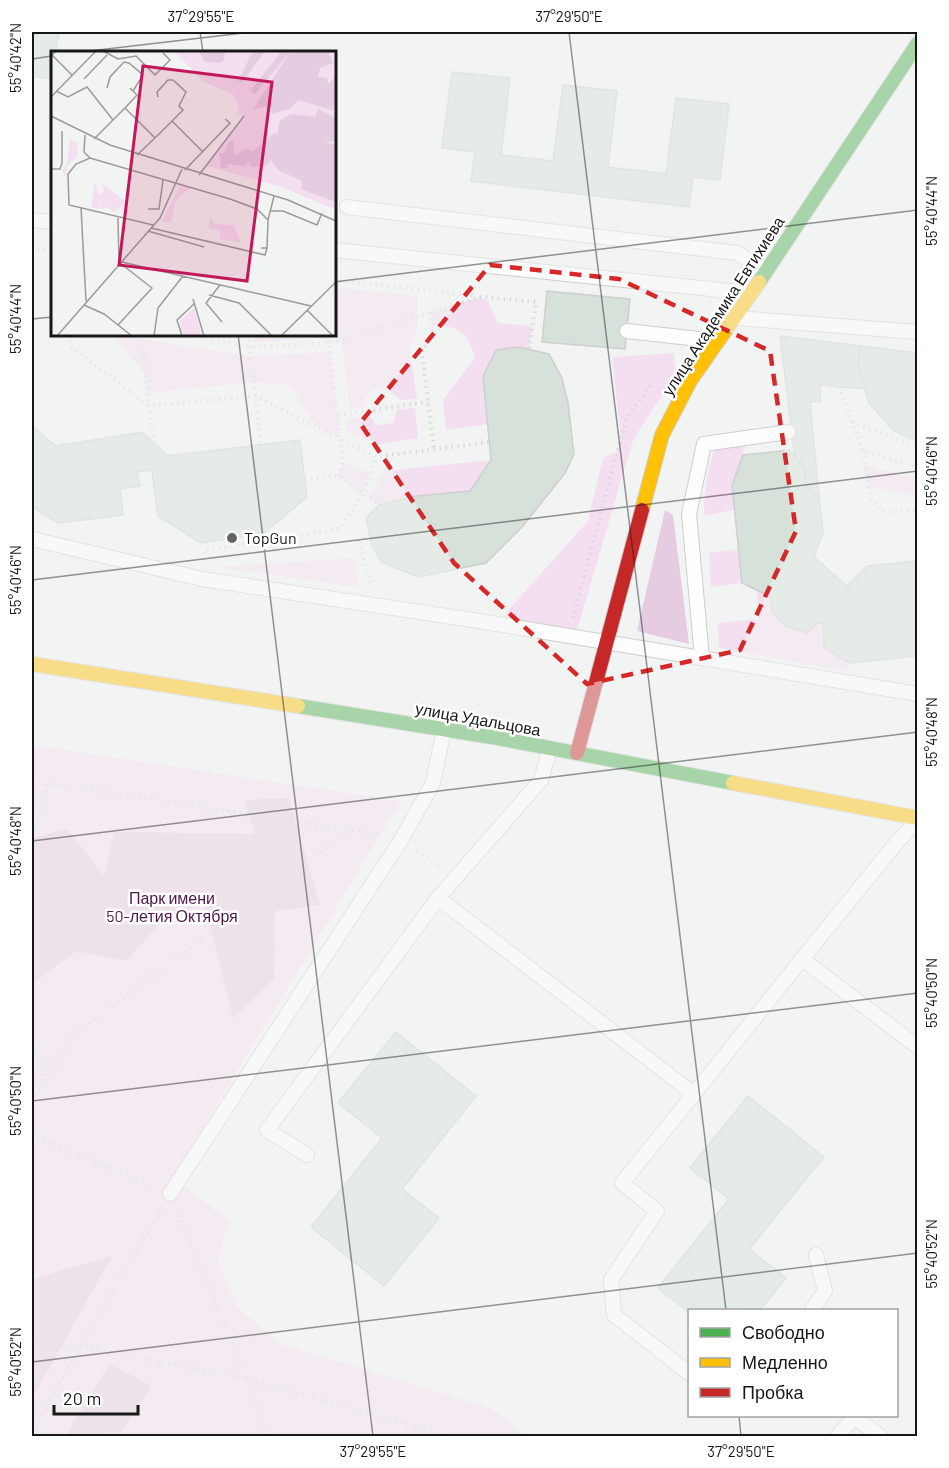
<svg xmlns="http://www.w3.org/2000/svg" width="949" height="1468" viewBox="0 0 949 1468" font-family="Barlow,sans-serif">
<style>
.green{fill:#f3dfef}
.forest{fill:#e6cce1}
.building{fill:#d6e1da;stroke:#cecfce;stroke-width:1.5}
.lines{fill:none;stroke-linecap:round;stroke-linejoin:round}
.lane-casing{stroke:#cdcecd;stroke-width:16}
.fast-casing{stroke:#cdcecd;stroke-width:16}
.slow-casing{stroke:#cdcecd;stroke-width:16}
.jam-casing{stroke:#cdcecd;stroke-width:16}
.path{stroke:#d8dada;stroke-width:4;stroke-dasharray:1.5 4.5;stroke-linecap:butt}
.lane{stroke:#fdfdfd;stroke-width:14}
.fast{stroke:#4caf50;stroke-width:14}
.slow{stroke:#ffc107;stroke-width:14}
.jam{stroke:#c62828;stroke-width:14}
.marked{fill:none;stroke:#d62828;stroke-width:4.5;stroke-dasharray:12 8;stroke-linejoin:round}
.ticks{fill:none;stroke:#161817;stroke-width:1.5;stroke-opacity:0.45}
.poi-dot{fill:#636564;stroke:#fff;stroke-width:2}
.labels{text-anchor:middle;stroke-width:5;stroke-linejoin:round;paint-order:stroke}
.street-label{font-size:16px;fill:#161817;stroke:#fff}
.poi-label{font-size:16px;fill:#161817;stroke:#fff;text-anchor:start}
.park-label{font-size:16px;fill:#4e1748;stroke:#fff}
.inset-road{fill:none;stroke:#9a9c9b;stroke-width:1.5}
.view{fill:#c2185b;fill-opacity:0.15;stroke:#c2185b;stroke-width:3}
.inset-edge{fill:none;stroke:#161817;stroke-width:3}
.neatline{fill:none;stroke:#161817;stroke-width:2}
.ticks-label{font-size:15px;text-anchor:middle;fill:#161817}
</style>
<rect width="100%" height="100%" fill="#f2f4f3"/>
<!-- green -->
<g class="green">
<path d="M334,287L417,296V329L409,348L417,399L400,400L385,386C371,389 366,393 363,407L350,409L341,340L337,341Z"/>
<path d="M481,297L488,302L498,323L532,326L529,350L518,347L496,350L484,376L488,424L446,430L443,400L475,358C466,330 460,327 432,325L430,312Z"/>
<path d="M111,335H140L141,339L251,356L330,352L340,439L315,426L290,385L254,382L148,393L145,373Z"/>
<path d="M253,335H321L322,338L254,342Z"/>
<path d="M674,353L675,375L633,440L575,637L496,624L588,521L603,458L617,452L621,438L612,357Z"/>
<path d="M415,408L418,438L379,444L348,432L346,419L370,416L376,425L393,423L397,410Z"/>
<path d="M744,438L743,455L732,485L734,510L704,516C704,490 708,466 717,442Z"/>
<path d="M491,460L470,491L416,496L379,505L369,498L384,471Z"/>
<path d="M343,462L370,473L363,494L338,476Z"/>
<path d="M865,465L917,479V497L869,486Z"/>
<path d="M738,549L742,583L711,587L709,553Z"/>
<path d="M354,558L359,587L216,567Z"/>
<path d="M757,591L771,597L772,612L786,626L807,633L818,623H824V647L849,663L846,671L719,648L718,623L758,619Z"/>
<path d="M32,745L401,801L173,1177L229,1220L218,1263L238,1308L281,1344L491,1408L527,1436H32Z"/>
</g>
<!-- forest -->
<g class="forest">
<path d="M665,510L673,515L689,644L637,631Z"/>
<path d="M289,798L320,905L275,911L274,979L233,1018L205,905L166,917L126,961L76,951L32,984V838L67,829L104,876L114,832L255,834L244,800Z"/>
<path d="M112,1256L32,1399V1279Z"/>
<path d="M110,1364L151,1386L119,1436H65Z"/>
</g>
<!-- building -->
<g class="building">
<path d="M32,32H59L56,52H52V79L32,76Z"/>
<path d="M452,72L510,78L501,155L553,161L563,85L617,91L608,167L666,174L676,98L729,104L720,180L693,177L689,207L471,181L475,152L442,148Z"/>
<path d="M547,291L630,299L625,349L542,342Z"/>
<path d="M780,336L861,346L858,362L865,389L820,385V402H810L819,496L807,488L804,468L795,457Z"/>
<path d="M861,346L918,353V442L893,430L869,403L858,362Z"/>
<path d="M518,347L549,354L562,378L568,403L574,454L565,473L523,526L486,563L418,577L381,562L372,545L366,518L379,505L416,496L470,491L491,460L483,376L496,350Z"/>
<path d="M32,426L56,446L142,432L168,456L300,440L307,497L264,533L201,543L158,516L152,470L137,472L140,486L120,489L123,515L58,523L32,507Z"/>
<path d="M789,450L804,468L807,488L819,496L823,532L814,557L847,586L867,566L915,561L918,563V654L915,656L849,663L824,647V623H818L807,633L786,626L772,612L771,597L742,583L732,485L743,455Z"/>
<path d="M396,1032L476,1096L402,1189L439,1218L384,1286L311,1227L382,1138L338,1103Z"/>
<path d="M748,1096L824,1157L749,1249L786,1278L760,1310H690V1313L658,1288L729,1199L690,1168Z"/>
</g>
<g class="lines">
<defs>
<g id="lane">
<path d="M347,207L737,253L766,271"/>
<path d="M32,220L52,222"/>
<path d="M334,250L749,293"/>
<path d="M737,318L918,332"/>
<path d="M627,331L717,341"/>
<path d="M32,539L202,579L479,621L918,694"/>
<path d="M702,658L689,514L704,444L788,432"/>
<path d="M438,898L694,1094L802,959L918,1047"/>
<path d="M802,959L898,841L918,820"/>
<path d="M307,1155L267,1130L438,898L541,780L550,748"/>
<path d="M170,1194L401,840L433,783L444,729"/>
<path d="M812,1310L825,1291L816,1255"/>
<path d="M690,1374L614,1315L611,1280L657,1211L622,1183L694,1094"/>
<path d="M838,1436L854,1417L880,1436"/>
</g>
<g id="fast">
<path d="M759,282L918,43"/>
<path d="M298,706L492,737L733,783"/>
</g>
<g id="slow">
<path d="M642,510L662,435L690,381L759,282"/>
<path d="M32,664L298,706"/>
<path d="M733,783L918,818"/>
</g>
<path id="jam" d="M577,753L642,510"/>
</defs>
<!-- lane casing -->
<use href="#lane" class="lane-casing"/>
<!-- fast casing -->
<use href="#fast" class="fast-casing"/>
<!-- slow casing -->
<use href="#slow" class="slow-casing"/>
<!-- jam casing -->
<use href="#jam" class="jam-casing"/>
<!-- path -->
<g class="path">
<path d="M32,248L52,250"/>
<path d="M334,280L477,296"/>
<path d="M430,312L433,334L422,351L434,449"/>
<path d="M71,334L72,347L149,406L255,396L340,439L343,462L338,476"/>
<path d="M140,334L154,443"/>
<path d="M188,334L250,347L329,343L481,297L536,302L529,350"/>
<path d="M248,334L261,445"/>
<path d="M328,334L340,439L376,457L489,442"/>
<path d="M839,387L863,451L918,467"/>
<path d="M338,415L428,402"/>
<path d="M852,422L918,447"/>
<path d="M863,451L871,500L886,512L918,510"/>
<path d="M305,479L338,476L379,505"/>
<path d="M370,535L359,542L371,584"/>
<path d="M204,560L205,550L339,529L363,494L376,457"/>
<path d="M573,618L617,452L628,416L651,385"/>
<path d="M32,781L380,834"/>
<path d="M32,838L48,785"/>
<path d="M417,851L440,867"/>
<path d="M32,911L166,873L237,850L328,828"/>
<path d="M32,1040L44,1079"/>
<path d="M32,1100L77,1032L350,830"/>
<path d="M32,1135L152,1186"/>
<path d="M177,1210L247,1379L267,1436"/>
<path d="M32,1343L80,1346L247,1379L451,1436"/>
<path d="M32,1430L160,1211"/>
<path d="M100,1436L116,1431L123,1436"/>
</g>
<!-- lane -->
<use href="#lane" class="lane"/>
<!-- fast -->
<use href="#fast" class="fast"/>
<!-- slow -->
<use href="#slow" class="slow"/>
<!-- jam -->
<use href="#jam" class="jam"/>
</g>
<!-- marked area -->
<path d="M0 0H949V1468H0ZM490,265L619,279L770,351L796,531L740,650L587,684L454,563L360,423Z" fill="#f2f4f3" fill-opacity=".55" fill-rule="evenodd"/>
<path class="marked" d="M490,265L619,279L770,351L796,531L740,650L587,684L454,563L360,423Z"/>
<!-- ticks -->
<path class="ticks" d="M200,32L203,52M569,32L726,1310M81,52L252,32M32,59L52,56M334,282L918,210M32,319L52,317M238,334L373,1436M32,580L918,471M32,841L918,732M32,1101L918,993M32,1362L918,1253M739,1416L741,1436"/>
<!-- markers -->
<circle class="poi-dot" cx="232" cy="538" r="6"/>
<g class="labels">
<!-- street labels -->
<g class="street-label">
<text transform="translate(723 306) rotate(-57)" y="6">улица Академика Евтихиева</text>
<text transform="translate(478 719) rotate(10)" y="6">улица Удальцова</text>
</g>
<!-- poi labels -->
<g class="poi-label">
<text x="244" y="544">TopGun</text>
</g>
<!-- park labels -->
<g class="park-label">
<text x="172" y="904">Парк имени<tspan x="172" dy="18">50-летия Октября</tspan></text>
</g>
</g>
<!-- overview -->
<g transform="translate(51 51)">
<rect width="285" height="285" fill="#f2f4f3"/>
<path d="M123,0H285V159L228,135L155,115L192,67L186,61L188,55L181,43L153,31ZM19,88L26,92L27,104L16,115L15,125L11,120L16,113ZM44,130L48,143L53,141L51,133L77,152L62,161L57,156L50,158L49,149V158L40,156ZM129,134L140,137L125,149L120,171H111ZM158,165L164,173L183,174L190,192L169,188V179L183,182L158,177ZM143,257L151,284L136,285L130,280L129,270Z" fill="#f3dfef"/>
<path d="M147,0H174L173,9L169,12L154,11ZM214,0L191,32L187,30L201,2ZM231,0H282L278,3L282,12L269,17L267,26L276,27L277,33L285,25L284,60L247,49L239,58L221,63L218,55L202,58L239,1L204,43L199,40ZM267,58L285,67V91L272,90L285,94V151L250,138L251,130L227,119L220,109L214,115L201,116L197,110L195,115L176,113L177,117H170L168,102H174L176,93L182,88L184,104L195,98L202,100L223,82L226,84L229,69L241,63L264,66Z" fill="#e6cce1"/>
<path class="inset-road" d="M5,0L1,4L21,24M52,0L67,8L85,5L104,24L119,9L112,2M33,28L56,4M56,37L59,26L73,11L78,12L92,24L82,40M5,40L17,46L36,36L62,69M0,46L45,0M107,46L106,41L117,29H122L135,41L128,55L132,59L121,70M74,57L86,44L79,37M0,65L59,94L237,149L285,170M34,84L33,101L39,107M43,88L74,57L104,87L121,70L152,101M86,104L104,87M0,118H9L11,112V80M134,119L179,72L174,68M148,124L193,65M30,157L35,250M97,158H108L112,129M219,160H232L266,174L271,162M67,167L68,213M102,174L18,154L17,123L25,113L39,107L179,148L206,158L217,169M100,177L214,204L216,197M97,180L153,196M210,197H216L217,169L223,145M71,211L260,255M169,234L155,252L171,271M158,244L188,252L221,285M142,248L153,285M33,254L53,263L81,285M256,259L282,285M67,274L101,237L69,212M6,285L109,167L131,118M103,285L107,257L132,225M131,285L126,269L143,253M230,285L285,231"/>
<path class="view" d="M92,15L221,31L196,230L68,214Z"/>
<rect width="285" height="285" class="inset-edge"/>
</g>
<!-- border -->
<rect width="949" height="1468" fill="none" stroke="#ffffff" stroke-width="66"/>
<!-- legend -->
<rect x="688" y="1309" width="210" height="108" fill="#ffffff" stroke="#a2a3a2" stroke-width="1.5"/>
<rect x="700" y="1328" width="30" height="9" fill="#4caf50" stroke="#a2a3a2" stroke-width="1.5"/>
<text x="742" y="1339" font-size="18" fill="#161817">Свободно</text>
<rect x="700" y="1358" width="30" height="9" fill="#ffc107" stroke="#a2a3a2" stroke-width="1.5"/>
<text x="742" y="1369" font-size="18" fill="#161817">Медленно</text>
<rect x="700" y="1388" width="30" height="9" fill="#c62828" stroke="#a2a3a2" stroke-width="1.5"/>
<text x="742" y="1399" font-size="18" fill="#161817">Пробка</text>
<!-- scale -->
<path d="M54 1405v9h84v-9" fill="none" stroke="#161817" stroke-width="3"/>
<text x="63" y="1405" font-size="18" fill="#161817" stroke="#ffffff" stroke-width="4.5" paint-order="stroke">20 m</text>
<rect x="33" y="33" width="883" height="1402" class="neatline"/>
<g class="ticks-label">
<text x="201" y="22">37°29'55"E</text>
<text x="569" y="22">37°29'50"E</text>
<text transform="translate(16 58) rotate(-90)" y="5">55°40'42"N</text>
<text transform="translate(932 211) rotate(-90)" y="5">55°40'44"N</text>
<text transform="translate(16 319) rotate(-90)" y="5">55°40'44"N</text>
<text transform="translate(932 471) rotate(-90)" y="5">55°40'46"N</text>
<text transform="translate(16 580) rotate(-90)" y="5">55°40'46"N</text>
<text transform="translate(932 732) rotate(-90)" y="5">55°40'48"N</text>
<text transform="translate(16 841) rotate(-90)" y="5">55°40'48"N</text>
<text transform="translate(932 993) rotate(-90)" y="5">55°40'50"N</text>
<text transform="translate(16 1101) rotate(-90)" y="5">55°40'50"N</text>
<text transform="translate(932 1254) rotate(-90)" y="5">55°40'52"N</text>
<text transform="translate(16 1362) rotate(-90)" y="5">55°40'52"N</text>
<text x="373" y="1457">37°29'55"E</text>
<text x="741" y="1457">37°29'50"E</text>
</g>
</svg>
